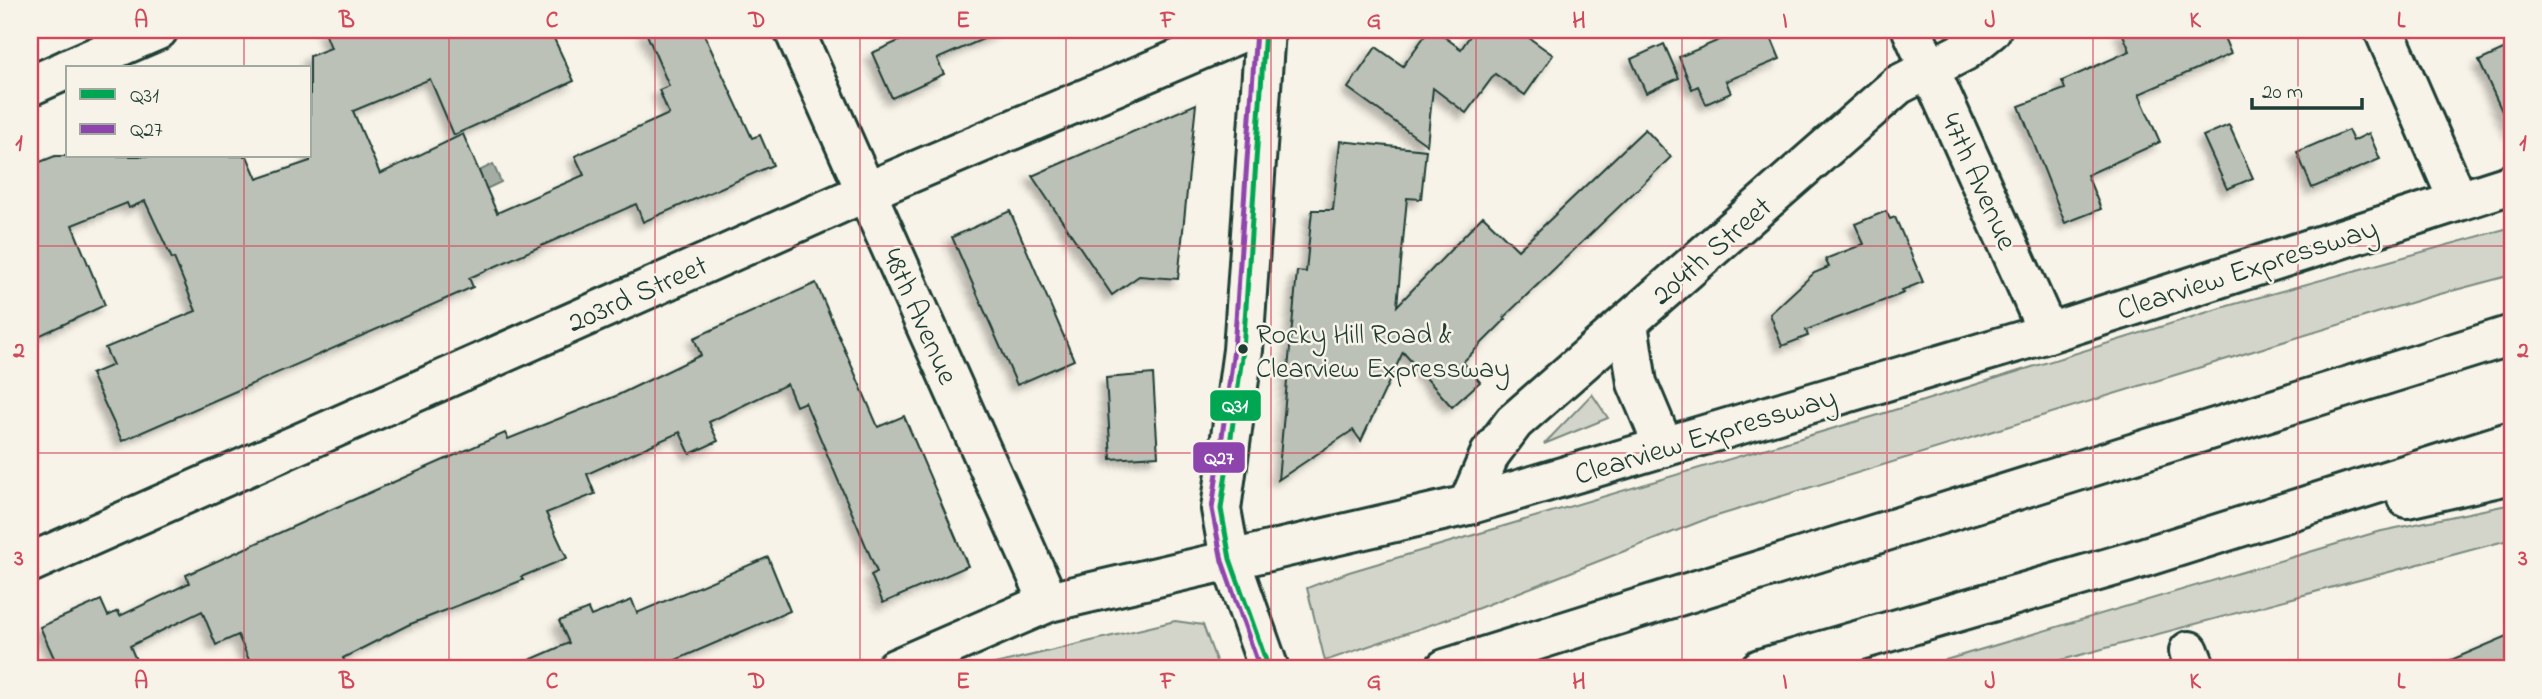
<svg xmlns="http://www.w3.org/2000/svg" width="2542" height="699" viewBox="0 0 2542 699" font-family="'Indie Flower',sans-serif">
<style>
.green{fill:#d3d5ca;stroke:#79897f;stroke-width:2}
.water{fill:#a4ada3;stroke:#6f8077;stroke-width:2}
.building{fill:#bbc1b6;stroke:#1f3d34;stroke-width:2;filter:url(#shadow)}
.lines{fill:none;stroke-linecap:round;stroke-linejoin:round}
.street-casing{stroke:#1f3d34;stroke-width:44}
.secondary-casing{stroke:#1f3d34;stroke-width:44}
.highway-casing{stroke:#1f3d34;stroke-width:44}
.street{stroke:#f7f3e8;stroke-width:38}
.secondary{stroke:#f7f3e8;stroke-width:38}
.highway{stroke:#f7f3e8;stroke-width:38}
.bus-1-casing{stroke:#f7f3e8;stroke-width:10}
.bus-2-casing{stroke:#f7f3e8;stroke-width:10}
.bus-1{stroke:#00a651;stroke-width:5}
.bus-2{stroke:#8e44ad;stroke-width:5}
.grid{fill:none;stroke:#d1495b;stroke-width:2;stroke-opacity:0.55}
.bus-dot{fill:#1f3d34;stroke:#f7f3e8;stroke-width:2.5}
.labels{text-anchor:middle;stroke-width:5;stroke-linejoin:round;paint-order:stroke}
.bus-label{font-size:28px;fill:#1f3d34;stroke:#f7f3e8;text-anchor:start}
.street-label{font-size:30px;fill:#1f3d34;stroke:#f7f3e8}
.line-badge{stroke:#f7f3e8;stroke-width:2.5}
.badge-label{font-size:19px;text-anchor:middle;font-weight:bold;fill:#fff}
.neatline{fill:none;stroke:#d1495b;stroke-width:2.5}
.grid-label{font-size:23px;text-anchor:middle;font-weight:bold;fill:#d1495b}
</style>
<defs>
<filter id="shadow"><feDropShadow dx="-6" dy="6" stdDeviation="3.5" flood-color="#0004"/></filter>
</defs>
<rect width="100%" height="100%" fill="#f7f3e8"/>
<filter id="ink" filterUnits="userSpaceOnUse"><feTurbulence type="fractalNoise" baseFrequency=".0143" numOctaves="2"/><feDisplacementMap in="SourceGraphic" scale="14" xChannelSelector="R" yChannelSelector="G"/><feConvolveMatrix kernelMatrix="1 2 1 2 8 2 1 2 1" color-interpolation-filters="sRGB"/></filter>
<g filter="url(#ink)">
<!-- green -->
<g class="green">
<path d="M2512,227V275L2429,297L1704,520L1471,611L1325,661L1307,588L1349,572L1875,416L2224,307Z"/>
<path d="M1592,394L1608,418L1544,444Z"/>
<path d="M2512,504V539L2028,669H1915L2377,532Z"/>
<path d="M1175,621L1203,625L1219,669H974Z"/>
</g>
<!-- water -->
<path class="water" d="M493,164L501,182L463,200L455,183Z"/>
<!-- building -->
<g class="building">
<path d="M324,30H550L574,81L454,135L430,79L353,111L380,174L463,134L497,213L584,175L575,156L669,114L659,90L669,86L645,30H702L752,138L760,135L773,165L643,222L636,204L469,278L473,287L122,441L91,374L113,365L105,348L196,311L174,258L172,259L145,201L129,208L127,203L72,225L105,305L30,340V166L55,156H247L257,179L310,161V56L331,48Z"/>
<path d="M923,30H1004L937,59L944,74L892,98L872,53Z"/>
<path d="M1429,30H1439V33L1461,49L1474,30H1518L1553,55L1525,95L1495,74L1466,113L1433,88L1427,145L1348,88L1376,47L1403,66Z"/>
<path d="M1719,30H1768L1780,59L1726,81L1731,93L1706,104L1698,86L1692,89L1679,57L1722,39Z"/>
<path d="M2121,30H2221L2231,54L2139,94L2160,142L2087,175L2101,209L2065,223L2019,106L2065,89L2062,81L2130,51Z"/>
<path d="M1664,44L1679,78L1646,93L1631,59Z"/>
<path d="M2512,46V133L2479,61Z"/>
<path d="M1196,104L1178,279L1139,276L1112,295L1032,176Z"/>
<path d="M2229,125L2253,178L2227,189L2203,136Z"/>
<path d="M1645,129L1671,157L1504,317L1506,319L1463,362L1480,382L1452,407L1403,352L1361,441L1353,430L1278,480L1297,271L1306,272L1312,210H1333L1340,141L1426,150L1421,199L1407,198L1397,306L1483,216L1518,250Z"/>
<path d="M2348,130L2353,141L2369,133L2380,159L2312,188L2297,152Z"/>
<path d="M1010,211L1074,360L1017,385L952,237Z"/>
<path d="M1886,211L1890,219L1895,217L1923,282L1902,290L1904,293L1806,330L1808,336L1782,346L1770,314L1814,273L1829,267L1825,259L1864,244L1855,224Z"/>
<path d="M816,283L878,427L904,416L968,566L883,603L871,575L877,572L805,402L796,406L787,384L709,422L718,441L690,454L680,432L587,474L595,494L546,513L567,558L521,577L523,580L408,625L343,658L348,669H253L238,635L216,645L202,611L130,646L140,669H59L40,627L101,600L108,616L118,611L120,616L189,583L186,575L321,514L505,433L508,439L616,396L701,355L694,338Z"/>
<path d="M1153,374L1158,456L1111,459L1106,378Z"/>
<path d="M768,557L790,611L655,669H509L569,643L559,621L588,609L591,616L632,600L637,613Z"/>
<path d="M2512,634V669H2430Z"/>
</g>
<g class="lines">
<defs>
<g id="street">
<path d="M794,30L1049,602"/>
<path d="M1912,30L2048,333"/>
<path d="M2384,30L2458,200"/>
<path d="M70,68L158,30"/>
<path d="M30,86L68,69"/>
<path d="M1628,323L1637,383L1664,447"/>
<path d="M1468,505L1490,454L1514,422L1898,85L1965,51L1991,30"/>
<path d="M30,563L866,192L1247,30"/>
<path d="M2189,651L2196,669"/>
</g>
<g id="secondary">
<path d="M1265,30L1243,350L1221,509L1230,559L1269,669"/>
<path d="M895,669L1049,602L1468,505L2048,333L2512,184"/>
</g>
<g id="highway">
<path d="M2407,498L2512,474"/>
<path d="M1445,669L2512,335"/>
<path d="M1760,669L2129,562L2512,441"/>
</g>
</defs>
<!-- street casing -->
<use href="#street" class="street-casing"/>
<!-- secondary casing -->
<use href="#secondary" class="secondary-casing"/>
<!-- highway casing -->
<use href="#highway" class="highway-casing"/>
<!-- street -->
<use href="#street" class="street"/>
<!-- secondary -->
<use href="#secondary" class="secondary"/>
<!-- highway -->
<use href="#highway" class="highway"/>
<defs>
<path id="bus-1" d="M1265,30L1243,350L1221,509L1230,559L1269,669"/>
<path id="bus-2" d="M1256,30L1234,349L1212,509L1222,561L1260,669"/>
</defs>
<!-- bus-1 casing -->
<use href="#bus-1" class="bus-1-casing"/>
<!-- bus-2 casing -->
<use href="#bus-2" class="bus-2-casing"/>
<!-- bus-1 -->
<use href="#bus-1" class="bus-1"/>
<!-- bus-2 -->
<use href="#bus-2" class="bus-2"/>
</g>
</g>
<!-- grid -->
<path class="grid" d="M244,30V68M449,30V669M655,30V669M860,30V669M1066,30V669M1271,30V669M1476,30V669M1682,30V669M1887,30V669M2093,30V669M2298,30V669M244,156V669M30,246H2512M30,453H2512"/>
<!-- markers -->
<circle class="bus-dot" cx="1243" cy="349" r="6"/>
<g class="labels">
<!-- bus labels -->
<g class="bus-label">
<text x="1256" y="343">Rocky Hill Road &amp;<tspan x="1256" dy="34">Clearview Expressway</tspan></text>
</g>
<!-- street labels -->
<g class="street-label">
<text transform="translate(1980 181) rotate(66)" y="10">47th Avenue</text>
<text transform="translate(1711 250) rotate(-41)" y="10">204th Street</text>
<text transform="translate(2247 268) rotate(-18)" y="10">Clearview Expressway</text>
<text transform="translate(637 293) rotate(-24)" y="10">203rd Street</text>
<text transform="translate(921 316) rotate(66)" y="10">48th Avenue</text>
<text transform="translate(1705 435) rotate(-17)" y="10">Clearview Expressway</text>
</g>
</g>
<g class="line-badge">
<rect x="1209" y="389" width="53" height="33" rx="7" fill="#00a651"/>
<rect x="1192" y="441" width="54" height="33" rx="7" fill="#8e44ad"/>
</g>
<g class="badge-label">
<text x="1235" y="412">Q31</text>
<text x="1219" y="464">Q27</text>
</g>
<!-- margin -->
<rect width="2542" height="699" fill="none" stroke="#f7f3e8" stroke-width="77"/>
<!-- legend -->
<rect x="66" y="66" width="245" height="91" fill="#f7f3e8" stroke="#a1aaa0" stroke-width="2"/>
<rect x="80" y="89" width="35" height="10" fill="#00a651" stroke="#a1aaa0" stroke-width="2"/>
<text x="130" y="102" font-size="21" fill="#1f3d34">Q31</text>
<rect x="80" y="124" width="35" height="10" fill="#8e44ad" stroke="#a1aaa0" stroke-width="2"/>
<text x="130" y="136" font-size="21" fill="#1f3d34">Q27</text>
<!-- scale -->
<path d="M2252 98v10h110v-10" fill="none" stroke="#1f3d34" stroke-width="3.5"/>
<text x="2262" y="98" font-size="21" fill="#1f3d34" stroke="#f7f3e8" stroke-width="5" paint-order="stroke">20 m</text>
<rect x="38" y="38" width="2466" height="622" class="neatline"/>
<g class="grid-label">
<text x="141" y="27">A</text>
<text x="347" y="27">B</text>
<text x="552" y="27">C</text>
<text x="757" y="27">D</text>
<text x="963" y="27">E</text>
<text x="1168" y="27">F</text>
<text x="1374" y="27">G</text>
<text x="1579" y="27">H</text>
<text x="1785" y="27">I</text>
<text x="1990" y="27">J</text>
<text x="2195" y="27">K</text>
<text x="2401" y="27">L</text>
<text x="19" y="150">1</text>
<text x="2523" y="150">1</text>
<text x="19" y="357">2</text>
<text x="2523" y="357">2</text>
<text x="19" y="565">3</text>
<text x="2523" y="565">3</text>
<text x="141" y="688">A</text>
<text x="347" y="688">B</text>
<text x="552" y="688">C</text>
<text x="757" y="688">D</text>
<text x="963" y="688">E</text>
<text x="1168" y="688">F</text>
<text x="1374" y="688">G</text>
<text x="1579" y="688">H</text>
<text x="1785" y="688">I</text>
<text x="1990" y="688">J</text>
<text x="2195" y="688">K</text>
<text x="2401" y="688">L</text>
</g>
</svg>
